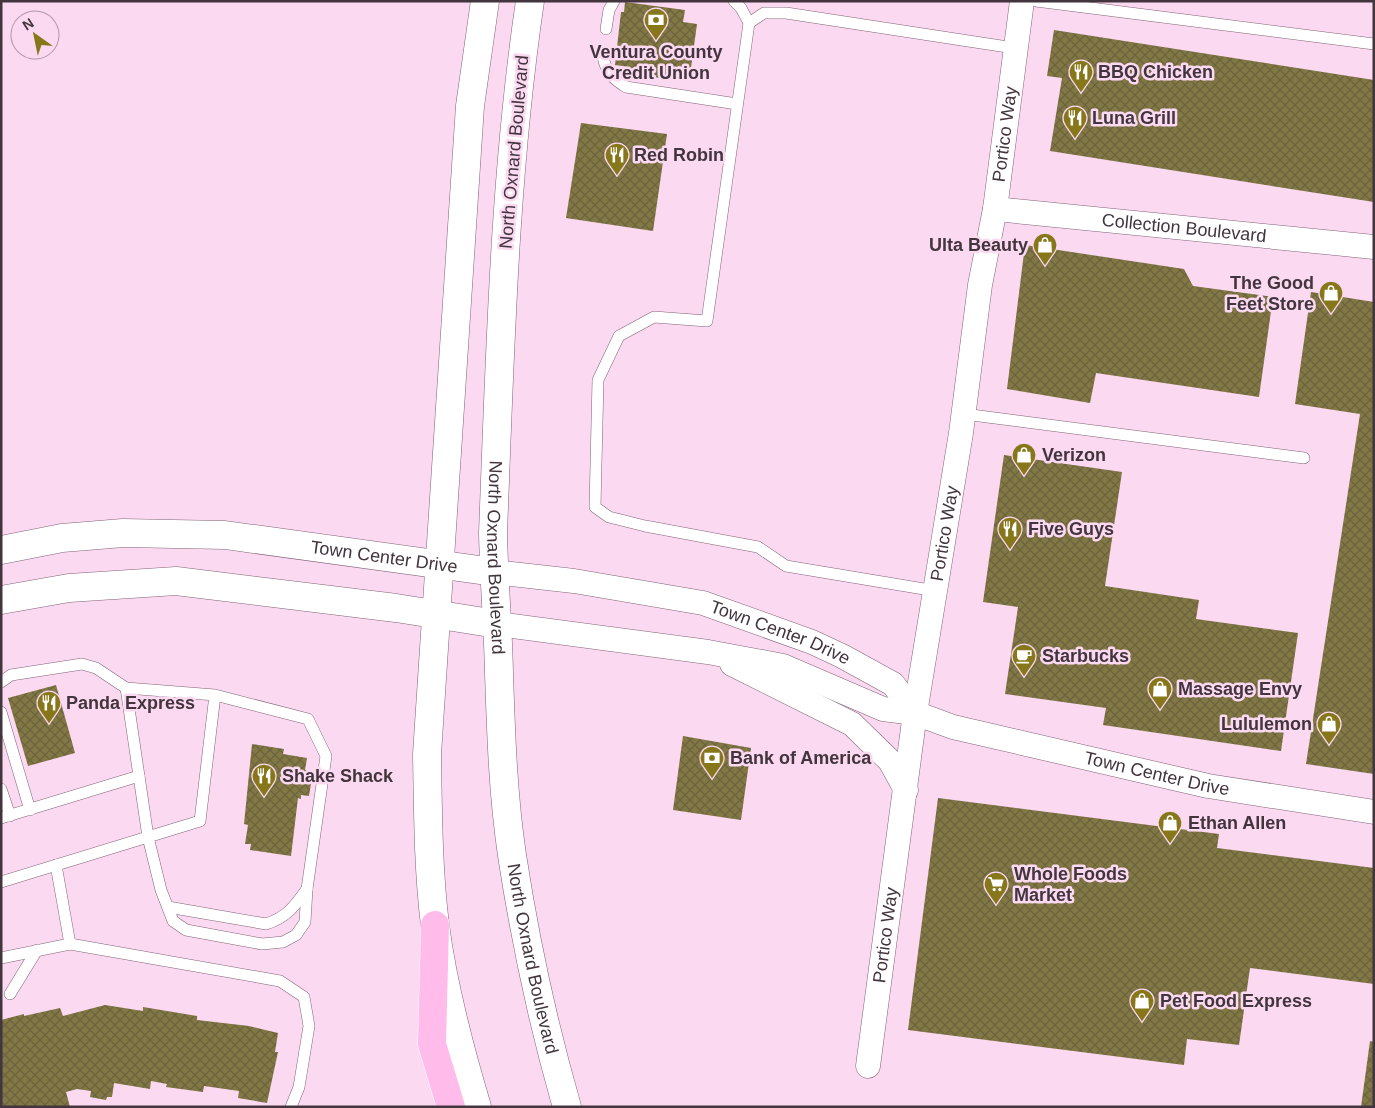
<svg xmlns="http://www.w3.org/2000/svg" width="1375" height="1108" viewBox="0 0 1375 1108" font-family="Helvetica,sans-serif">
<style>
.building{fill:url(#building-cross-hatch)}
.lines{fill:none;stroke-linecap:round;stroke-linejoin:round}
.lane-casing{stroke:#806377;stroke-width:12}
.street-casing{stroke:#806377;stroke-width:25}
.secondary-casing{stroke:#806377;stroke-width:29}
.highway-casing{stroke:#fff;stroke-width:29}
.lane{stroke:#fff;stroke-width:11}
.street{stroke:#fff;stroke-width:24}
.secondary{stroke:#fff;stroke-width:28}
.highway{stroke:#ffbbea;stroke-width:28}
.labels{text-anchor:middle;stroke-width:5;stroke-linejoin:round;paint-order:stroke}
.poi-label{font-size:18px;font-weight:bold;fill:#42353e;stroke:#fbd9f0;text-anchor:start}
.street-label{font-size:18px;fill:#42353e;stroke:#fbd9f0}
</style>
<defs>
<pattern id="building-cross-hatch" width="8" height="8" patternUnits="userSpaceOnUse" patternTransform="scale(1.25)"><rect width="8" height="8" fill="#827846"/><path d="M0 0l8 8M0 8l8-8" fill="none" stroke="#6c633c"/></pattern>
</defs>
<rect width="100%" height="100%" fill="#fbd9f0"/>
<!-- building -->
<g class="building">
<path d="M625,2L685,10L683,22L697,24L691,68L678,66L676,80L629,74L630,67L615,65L621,12H624Z"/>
<path d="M1054,30L1374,80V202L1050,151L1062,78L1047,76Z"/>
<path d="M581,123L667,134L653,231L566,218Z"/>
<path d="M1025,245L1184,269L1193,286L1273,297L1259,397L1096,373L1090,403L1007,389Z"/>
<path d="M1311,292L1374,302V774L1306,764L1360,414L1295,404Z"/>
<path d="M1004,455L1122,472L1105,586L1199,600L1196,619L1298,633L1281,751L1103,725L1106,708L1005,694L1018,607L983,602Z"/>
<path d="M56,685L75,753L28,766L8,698Z"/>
<path d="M683,736L751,748L741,820L673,810Z"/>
<path d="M252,744L284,749L283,754L307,758L305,770L313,771L309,796L301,795V799L298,798L291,856L250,850L251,844H245L248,825L244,824Z"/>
<path d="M938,798L1219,834L1217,848L1374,868V984L1250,968L1239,1045L1187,1039L1184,1065L908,1030Z"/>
<path d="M105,1005L143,1011V1007L197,1016V1020L249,1026L278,1033L275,1052H278L267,1103L238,1098L239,1091L204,1086L203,1092L166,1087L167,1084L151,1081L150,1089L114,1083L112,1097H107L106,1100L90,1097L91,1091L77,1089L66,1092L70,1107H1V1020L24,1014V1016L60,1008L63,1016Z"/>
<path d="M1370,1041L1374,1042V1107H1361Z"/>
</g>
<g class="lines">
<defs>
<g id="lane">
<path d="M734,1L741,8L749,23"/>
<path d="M1036,1L1374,44"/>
<path d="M606,29L609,10L614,1"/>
<path d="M603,57C606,72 613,79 626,87L737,104"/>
<path d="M964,414L1304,458"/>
<path d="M936,591L786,566L758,547L645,526L609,517L595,507L598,380L619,336L654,317L707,321L749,23L764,13H786L1014,48"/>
<path d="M1,682L11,675L82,664L96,668L126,688"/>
<path d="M1,712L30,810"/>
<path d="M1,789L10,816"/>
<path d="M1,818L139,776"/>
<path d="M56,865L70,944L280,981L304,997L309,1026L299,1087L291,1107"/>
<path d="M1,882L200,821L215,695L126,688L148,837L161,890L173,921L186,930L262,944L283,942L296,935L305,922L307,889L326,756L308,719L215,695"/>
<path d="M168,907L266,924C287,917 294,907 307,889"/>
<path d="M1,958L70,944"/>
<path d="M10,994L37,950"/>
</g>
<g id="street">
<path id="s1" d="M995,209L1374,247"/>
<path id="s2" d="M494,572L574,581L703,603L812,642L842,656L893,684L915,713"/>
<path id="s3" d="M497,624L708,652L783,666L883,709L915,713L953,727L1208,786L1374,812"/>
<path d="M732,664L852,724L890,761L906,790"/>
<path id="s4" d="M868,1066L915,713L961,433L980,285L995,209L1022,1"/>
</g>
<g id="secondary">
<path id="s5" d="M530,1C504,177 500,355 493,533C494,580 498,627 499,673C501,734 503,795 512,855C525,940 543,1024 567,1107"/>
<path id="s6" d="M1,550L62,538L123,533L225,535L494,572"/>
<path d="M1,600L69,588L176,581L396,608L497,624"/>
<path d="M477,1107C459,1047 443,987 435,925C428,869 428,811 427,754L470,106L485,1"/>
</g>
<path id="highway" d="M435,925L432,1044L451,1107"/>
</defs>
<!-- lane casing -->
<use href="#lane" class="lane-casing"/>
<!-- street casing -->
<use href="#street" class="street-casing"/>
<!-- secondary casing -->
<use href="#secondary" class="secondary-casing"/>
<!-- highway casing -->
<use href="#highway" class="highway-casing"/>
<!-- lane -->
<use href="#lane" class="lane"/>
<!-- street -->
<use href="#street" class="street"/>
<!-- secondary -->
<use href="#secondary" class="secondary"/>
<!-- highway -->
<use href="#highway" class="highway"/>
</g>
<!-- icons -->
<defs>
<symbol id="bank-pin" viewBox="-11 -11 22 30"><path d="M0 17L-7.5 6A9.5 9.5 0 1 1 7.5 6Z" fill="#87771b" stroke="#fbd9f0"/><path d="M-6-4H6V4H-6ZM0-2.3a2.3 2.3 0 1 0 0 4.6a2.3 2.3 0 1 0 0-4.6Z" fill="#fff"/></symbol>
<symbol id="restaurant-pin" viewBox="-11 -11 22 30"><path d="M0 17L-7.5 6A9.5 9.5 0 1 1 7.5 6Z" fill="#87771b" stroke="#fbd9f0"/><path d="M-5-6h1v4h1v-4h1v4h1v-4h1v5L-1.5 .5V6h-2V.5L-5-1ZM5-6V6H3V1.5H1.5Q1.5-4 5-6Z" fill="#fff"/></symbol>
<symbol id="shop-pin" viewBox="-11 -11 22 30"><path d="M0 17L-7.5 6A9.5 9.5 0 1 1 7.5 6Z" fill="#87771b" stroke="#fbd9f0"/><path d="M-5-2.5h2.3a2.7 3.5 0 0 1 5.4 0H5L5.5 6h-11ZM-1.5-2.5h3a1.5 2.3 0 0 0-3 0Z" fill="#fff"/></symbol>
<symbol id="cafe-pin" viewBox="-11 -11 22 30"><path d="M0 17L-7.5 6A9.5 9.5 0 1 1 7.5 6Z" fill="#87771b" stroke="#fbd9f0"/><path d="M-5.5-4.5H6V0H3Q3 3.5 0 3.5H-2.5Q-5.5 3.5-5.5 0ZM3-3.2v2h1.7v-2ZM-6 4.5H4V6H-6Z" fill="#fff"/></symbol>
<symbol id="supermarket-pin" viewBox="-11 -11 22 30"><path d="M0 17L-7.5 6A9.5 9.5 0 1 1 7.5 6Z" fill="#87771b" stroke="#fbd9f0"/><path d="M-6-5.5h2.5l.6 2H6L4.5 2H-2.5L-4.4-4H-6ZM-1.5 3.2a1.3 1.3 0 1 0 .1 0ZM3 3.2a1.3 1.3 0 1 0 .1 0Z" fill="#fff"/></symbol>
</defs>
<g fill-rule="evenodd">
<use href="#bank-pin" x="642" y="6" width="28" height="38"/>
<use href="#restaurant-pin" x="1067" y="58" width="28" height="38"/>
<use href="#restaurant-pin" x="1061" y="104" width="28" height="38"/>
<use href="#restaurant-pin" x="603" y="141" width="28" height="38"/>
<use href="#shop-pin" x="1031" y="231" width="28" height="38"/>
<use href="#shop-pin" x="1317" y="279" width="28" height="38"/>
<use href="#shop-pin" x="1010" y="441" width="28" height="38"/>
<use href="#restaurant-pin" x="996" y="515" width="28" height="38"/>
<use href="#cafe-pin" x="1010" y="642" width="28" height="38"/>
<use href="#shop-pin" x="1146" y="675" width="28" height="38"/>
<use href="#restaurant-pin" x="35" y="689" width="28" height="38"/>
<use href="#shop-pin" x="1315" y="710" width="28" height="38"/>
<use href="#bank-pin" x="698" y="744" width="28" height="38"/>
<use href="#restaurant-pin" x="250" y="762" width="28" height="38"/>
<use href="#shop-pin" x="1156" y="809" width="28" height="38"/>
<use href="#supermarket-pin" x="982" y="870" width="28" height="38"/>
<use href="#shop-pin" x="1128" y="987" width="28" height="38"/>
</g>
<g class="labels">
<!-- poi labels -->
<g class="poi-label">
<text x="656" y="58" text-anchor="middle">Ventura County<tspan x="656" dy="21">Credit Union</tspan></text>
<text x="1098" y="78">BBQ Chicken</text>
<text x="1092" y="124">Luna Grill</text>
<text x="634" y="161">Red Robin</text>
<text x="1028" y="251" text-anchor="end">Ulta Beauty</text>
<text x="1314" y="289" text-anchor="end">The Good<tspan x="1314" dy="21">Feet Store</tspan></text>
<text x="1042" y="461">Verizon</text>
<text x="1028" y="535">Five Guys</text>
<text x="1042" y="662">Starbucks</text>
<text x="1178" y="695">Massage Envy</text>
<text x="66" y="709">Panda Express</text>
<text x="1312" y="730" text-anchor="end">Lululemon</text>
<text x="730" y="764">Bank of America</text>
<text x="282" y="782">Shake Shack</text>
<text x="1188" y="829">Ethan Allen</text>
<text x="1014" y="880">Whole Foods<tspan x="1014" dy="21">Market</tspan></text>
<text x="1160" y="1007">Pet Food Express</text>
</g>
<!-- street labels -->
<g class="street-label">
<text dy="6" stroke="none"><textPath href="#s4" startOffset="942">Portico Way</textPath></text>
<text transform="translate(514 152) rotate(-85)" y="6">North Oxnard Boulevard</text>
<text dy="6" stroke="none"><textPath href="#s1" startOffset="190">Collection Boulevard</textPath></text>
<text dy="6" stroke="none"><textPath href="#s4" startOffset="538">Portico Way</textPath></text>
<text dy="6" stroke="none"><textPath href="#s6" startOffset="386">Town Center Drive</textPath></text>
<text dy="6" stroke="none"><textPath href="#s5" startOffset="558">North Oxnard Boulevard</textPath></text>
<text dy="6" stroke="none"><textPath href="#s2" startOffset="294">Town Center Drive</textPath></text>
<text dy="6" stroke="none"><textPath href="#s3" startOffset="680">Town Center Drive</textPath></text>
<text dy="6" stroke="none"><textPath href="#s4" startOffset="132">Portico Way</textPath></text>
<text dy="6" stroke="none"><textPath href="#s5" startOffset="962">North Oxnard Boulevard</textPath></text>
</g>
</g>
<!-- border -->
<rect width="1375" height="1108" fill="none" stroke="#42353e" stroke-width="5"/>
<!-- north arrow -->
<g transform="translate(35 35) rotate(327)"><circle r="24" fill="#fbd9f0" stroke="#b197a9"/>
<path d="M0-4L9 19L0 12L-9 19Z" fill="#87771b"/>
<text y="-8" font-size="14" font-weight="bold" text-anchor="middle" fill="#42353e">N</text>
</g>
</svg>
